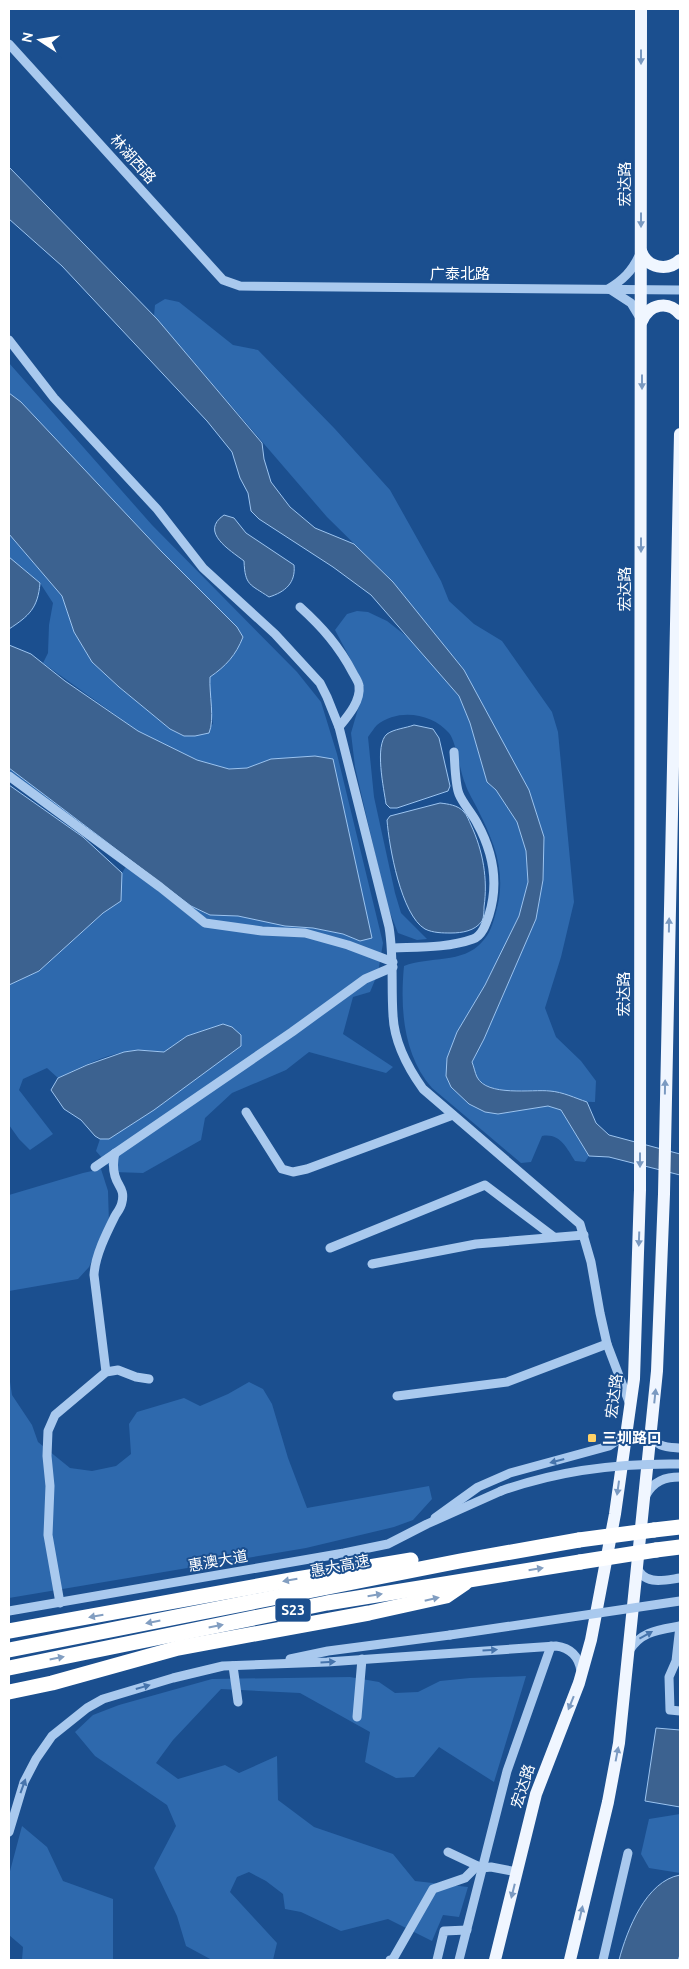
<svg xmlns="http://www.w3.org/2000/svg" width="689" height="1969" viewBox="0 0 689 1969" font-family="Ubuntu,'Noto Sans SC',sans-serif">
<style>
.green{fill:#2e69ad}
.water{fill:#3c6290;stroke:#9cc4f0}
.lines{fill:none;stroke-linecap:round;stroke-linejoin:round}
.minor{stroke:#a9c9ee;stroke-width:9}
.major{stroke:#f0f6ff;stroke-width:12}
.highway{stroke:#fff;stroke-width:15}
.minor-bridge{stroke:#a9c9ee;stroke-width:9}
.highway-bridge{stroke:#fff;stroke-width:15}
.oneway{fill:#7b9ac1}
.oneway2{fill:#4674ac}
.oneway3{fill:#829ec1}
.poi-dot{fill:#ffd166;stroke:#1b4f8f;stroke-width:2}
.labels{text-anchor:middle;stroke-width:4;stroke-linejoin:round;paint-order:stroke}
.shield{fill:#1b4f8f;stroke:#bbcadd;stroke-width:1}
.shield-label{font-size:14px;font-weight:bold;fill:#fff}
.street-label{font-size:15px;fill:#fff;stroke:#1b4f8f}
.poi-label{font-size:15px;font-weight:bold;fill:#fff;stroke:#1b4f8f;text-anchor:start}
</style>
<rect width="100%" height="100%" fill="#1b4f8f"/>
<!-- green -->
<g class="green">
<path d="M165,299L179,302L233,345L258,350L335,429L390,490L441,581L449,601L474,624L502,641L552,712L558,732L574,902L561,957L545,1008L556,1037L581,1061L596,1081L595,1102C580,1103 566,1093 551,1091C532,1088 488,1097 477,1077C475,1073 473,1067 472,1062L484,1039L536,919L543,880L464,670L393,582L327,517L154,316L155,305Z"/>
<path d="M9,363L152,525L297,672L321,702L337,754L383,943L378,973L370,992L353,997L343,1034L393,1067L386,1073L309,1052L286,1070L232,1093L205,1118L201,1140L143,1173L114,1172L96,1151L100,1139H109L223,1025L187,1036L164,1052C151,1051 138,1049 125,1052C102,1056 79,1068 58,1078L47,1068L23,1079L19,1090L53,1134L30,1150L19,1139L9,1125V985L39,971L103,913L120,901L122,873L127,865L9,775V768L191,906L209,915L238,916L285,925L313,928L343,934L360,941L271,759L247,768L229,769L197,760L138,731L43,663L48,653L49,625L53,603L40,583L9,557V534L62,596L74,632L92,662L119,687L170,729L184,736H195L213,724L209,694L210,677C226,666 236,654 243,637L237,627L161,551L21,402L9,393Z"/>
<path d="M357,611L368,612L387,621L410,639L459,696L470,723L487,782L496,790L517,822L526,851L528,882L519,916L485,985L457,1032L447,1058L498,1114L548,1106L561,1110L589,1156L585,1162L575,1161C566,1147 560,1133 542,1136L531,1162L521,1163L432,1088C403,1055 400,1008 404,966C429,956 463,964 482,942C490,934 493,923 496,912C507,874 495,844 478,810C474,801 468,793 465,783C460,772 456,741 449,733C432,713 398,708 377,725C374,728 371,733 368,737L374,797L395,893L401,913L427,939L417,940L398,933L387,905L355,767L351,733L362,695L363,683L335,630L347,614Z"/>
<path d="M101,1169L108,1191L109,1224L89,1267L78,1279L9,1291V1195L83,1173Z"/>
<path d="M9,1375L12,1395L32,1425L38,1442L70,1468L92,1471L116,1466L131,1454L129,1424L137,1412L184,1398L200,1406L228,1394L249,1382L263,1389L272,1404L288,1458L307,1508L429,1486L432,1499L413,1520L394,1527L306,1548L9,1598Z"/>
<path d="M526,1676L494,1782L439,1747L414,1777L396,1778L365,1762L370,1732L300,1693L221,1689L173,1740L156,1763L178,1779L225,1765L239,1773L277,1756L278,1800L314,1827L393,1854L415,1881L468,1887L459,1917L443,1915L432,1941L388,1919L341,1931L301,1912L285,1909L283,1894L266,1881L249,1872L237,1877L230,1892L277,1943L273,1960H212L186,1946L177,1916L154,1868L176,1826L167,1805L95,1756L75,1732L93,1715L119,1705L212,1679L350,1677L379,1682L395,1693L418,1692L440,1681L470,1678Z"/>
<path d="M680,1814V1873L649,1868L641,1854L649,1819Z"/>
<path d="M22,1826L47,1847L63,1881L113,1899V1960H22L23,1947L9,1935V1875Z"/>
</g>
<!-- water -->
<g class="water">
<path d="M9,167L157,319L262,443L264,459L271,482L290,507L315,528L354,544L393,582L464,670L529,790L544,837L543,880L536,919L484,1039L472,1062C474,1067 475,1073 477,1077C487,1097 532,1089 550,1091C563,1092 575,1098 587,1102L596,1123L609,1135L680,1154V1175L609,1157L589,1156L561,1110L548,1106L498,1114L485,1112L469,1104L451,1087L446,1076L447,1058L457,1032L485,985L519,916L528,882L526,851L517,822L496,790L487,782L470,723L459,696L371,595L333,567L259,519L251,511L248,493L240,478L232,452L207,421L62,266L9,219Z"/>
<path d="M9,393L21,402L161,551L237,627L243,637C236,655 226,666 210,677C209,694 215,719 209,733L195,736H184L170,729L119,687L92,662L74,632L62,596L9,534Z"/>
<path d="M224,515L234,518L246,533L294,565C296,583 285,592 269,597C250,584 245,586 244,561C230,550 199,532 224,515Z"/>
<path d="M9,557L40,583C38,608 29,616 9,629Z"/>
<path d="M9,645L31,654L65,681L138,731L197,760L229,769L247,768L271,759L315,756L333,759L372,938L360,941L343,934L313,928L285,926L238,916L210,915L191,906L9,768Z"/>
<path d="M414,725L433,729L439,738L450,786L448,791L397,808H390L386,804C384,789 374,745 387,734C394,729 406,728 414,725Z"/>
<path d="M9,785L83,837L122,873L121,901L103,913L39,971L9,985Z"/>
<path d="M440,803C448,804 458,805 464,812C467,815 469,821 471,825C483,851 488,879 484,907C484,911 484,917 482,921C475,931 462,933 451,933C443,933 433,933 425,929C401,915 389,846 387,820L390,816Z"/>
<path d="M223,1024L232,1027L241,1035V1046L154,1110L109,1139H100L95,1136L81,1120L64,1109L51,1090L58,1078L87,1065L124,1052L138,1050L164,1052L187,1036Z"/>
<path d="M656,1728L680,1730V1807L645,1801Z"/>
<path d="M680,1875V1955L678,1960H619C627,1930 646,1881 680,1875Z"/>
</g>
<g class="lines">
<!-- minor -->
<g class="minor">
<path d="M9,44L223,280L240,286L680,290"/>
<path d="M608,289C623,280 632,271 639,256"/>
<path d="M611,290L631,303L640,318"/>
<path d="M9,340L54,398L157,509L203,568L275,634L320,683L327,697L339,727L389,927C394,957 391,986 393,1015C394,1042 408,1068 423,1089L580,1224L591,1262L600,1313L607,1344L629,1402"/>
<path d="M300,607C322,627 339,646 353,673C355,677 359,682 359,686C361,701 348,716 339,727"/>
<path d="M9,776L160,887L205,923L262,931L305,933L348,945L393,962"/>
<path d="M393,948C419,947 448,948 473,939C482,936 486,924 489,915C499,883 493,852 477,823C472,813 463,804 459,794C455,784 455,763 454,752"/>
<path d="M246,1112L282,1169L293,1172L307,1169L453,1115"/>
<path d="M95,1167L292,1032L365,979L393,967"/>
<path d="M330,1248L485,1185L554,1237"/>
<path d="M372,1264L476,1244L584,1235"/>
<path d="M106,1372L94,1275C95,1256 106,1234 115,1216C118,1211 121,1208 122,1202C125,1189 118,1187 115,1176C113,1169 113,1161 115,1153"/>
<path d="M397,1396L507,1382L607,1344"/>
<path d="M651,1432C655,1448 667,1447 680,1448"/>
<path d="M646,1495C654,1481 665,1477 680,1477"/>
<path d="M435,1518L478,1487L510,1473L609,1446L618,1440L626,1430"/>
<path d="M637,1567C644,1586 665,1580 680,1578"/>
<path d="M60,1603L48,1535L50,1486L47,1456L48,1431L55,1415L106,1372L118,1370L136,1377L149,1379"/>
<path d="M9,1611L344,1553L388,1544L427,1524L501,1491"/>
<path d="M680,1626L676,1661L669,1677L670,1710L680,1711"/>
<path d="M629,1651C641,1631 659,1630 680,1626"/>
<path d="M290,1659L328,1651L450,1635"/>
<path d="M233,1666L238,1702"/>
<path d="M357,1717L362,1659"/>
<path d="M9,1832L24,1782L36,1759L52,1736L87,1708L103,1699L173,1678L223,1666L327,1662L556,1646C571,1648 579,1657 581,1671"/>
<path d="M448,1852L482,1868L491,1867L517,1872"/>
<path d="M390,1960L393,1959L433,1889L465,1878L477,1866"/>
<path d="M437,1960L444,1931L467,1930"/>
<path d="M459,1960L507,1771L551,1646"/>
<path d="M603,1960L628,1853"/>
</g>
<!-- major -->
<g class="major">
<path d="M641,251C647,268 667,272 680,260"/>
<path d="M642,321C649,304 668,300 680,314"/>
<path d="M495,1960L536,1794L579,1683L591,1640L615,1514L634,1379L640,1190L641,9"/>
<path d="M570,1960L608,1802L619,1743L657,1371L664,1194L680,434"/>
</g>
<!-- highway -->
<g class="highway">
<path d="M654,1530L680,1527"/>
<path d="M656,1550L680,1547"/>
<path d="M9,1631L291,1580L411,1560"/>
<path d="M9,1650L460,1561L579,1540"/>
<path d="M9,1668L327,1603L580,1562"/>
<path d="M9,1692L52,1683L178,1648L369,1613L446,1596L465,1583"/>
</g>
<!-- minor-bridge -->
<g class="minor-bridge">
<path d="M501,1491C559,1470 619,1463 680,1464"/>
<path d="M450,1635L680,1601"/>
</g>
<!-- highway-bridge -->
<g class="highway-bridge">
<path d="M579,1540L654,1530"/>
<path d="M580,1562L656,1550"/>
</g>
</g>
<!-- one-way arrows -->
<defs><path id="oneway-solid" d="M-6-.8H1V-3.2L6.5 0L1 3.2V.8H-6Z" transform="scale(1.25)"/></defs>
<g class="oneway">
<use href="#oneway-solid" transform="translate(641 57) rotate(90)"/>
<use href="#oneway-solid" transform="translate(641 220) rotate(90)"/>
<use href="#oneway-solid" transform="translate(642 382) rotate(90)"/>
<use href="#oneway-solid" transform="translate(641 545) rotate(90)"/>
<use href="#oneway-solid" transform="translate(669 925) rotate(-89)"/>
<use href="#oneway-solid" transform="translate(665 1087) rotate(-89)"/>
<use href="#oneway-solid" transform="translate(640 1160) rotate(90)"/>
<use href="#oneway-solid" transform="translate(639 1239) rotate(92)"/>
<use href="#oneway-solid" transform="translate(655 1396) rotate(-84)"/>
<use href="#oneway-solid" transform="translate(618 1488) rotate(98)"/>
<use href="#oneway-solid" transform="translate(571 1703) rotate(112)"/>
<use href="#oneway-solid" transform="translate(617 1754) rotate(-79)"/>
<use href="#oneway-solid" transform="translate(513 1891) rotate(104)"/>
<use href="#oneway-solid" transform="translate(581 1913) rotate(-77)"/>
</g>
<g class="oneway2">
<use href="#oneway-solid" transform="translate(557 1461) rotate(165)"/>
<use href="#oneway-solid" transform="translate(646 1635) rotate(-29)"/>
<use href="#oneway-solid" transform="translate(490 1650) rotate(-4)"/>
<use href="#oneway-solid" transform="translate(328 1662) rotate(-3)"/>
<use href="#oneway-solid" transform="translate(143 1687) rotate(-16)"/>
<use href="#oneway-solid" transform="translate(23 1786) rotate(-70)"/>
</g>
<g class="oneway3">
<use href="#oneway-solid" transform="translate(536 1569) rotate(-9)"/>
<use href="#oneway-solid" transform="translate(290 1580) rotate(170)"/>
<use href="#oneway-solid" transform="translate(375 1595) rotate(-9)"/>
<use href="#oneway-solid" transform="translate(432 1599) rotate(-13)"/>
<use href="#oneway-solid" transform="translate(96 1616) rotate(170)"/>
<use href="#oneway-solid" transform="translate(153 1622) rotate(169)"/>
<use href="#oneway-solid" transform="translate(216 1626) rotate(-11)"/>
<use href="#oneway-solid" transform="translate(57 1658) rotate(-11)"/>
</g>
<!-- markers -->
<rect class="poi-dot" x="587" y="1433" width="10" height="10" rx="2.5"/>
<g class="labels">
<!-- shield labels -->
<rect class="shield" x="275.5" y="1598.5" width="35" height="23" rx="4"/>
<g class="shield-label">
<text x="293" y="1615">S23</text>
</g>
<!-- street labels -->
<g class="street-label">
<text transform="translate(133 159) rotate(48)" y="5">林湖西路</text>
<text transform="translate(625 184) rotate(-90)" y="5">宏达路</text>
<text x="460" y="279">广泰北路</text>
<text transform="translate(625 589) rotate(-90)" y="5">宏达路</text>
<text transform="translate(624 994) rotate(-90)" y="5">宏达路</text>
<text transform="translate(614 1396) rotate(-83)" y="5">宏达路</text>
<text transform="translate(218 1561) rotate(-10)" y="5">惠澳大道</text>
<text transform="translate(340 1566) rotate(-11)" y="5">惠大高速</text>
<text transform="translate(523 1786) rotate(-72)" y="5">宏达路</text>
</g>
<!-- poi labels -->
<g class="poi-label">
<text x="602" y="1443">三圳路口</text>
</g>
</g>
<!-- border -->
<rect width="689" height="1969" fill="none" stroke="#ffffff" stroke-width="20"/>
<!-- north arrow -->
<g transform="translate(40 40) rotate(282)" stroke="#1b4f8f" stroke-width="4" paint-order="stroke">
<path d="M0-4L9 19L0 12L-9 19Z" fill="#ffffff"/>
<text y="-8" font-size="14" font-weight="bold" text-anchor="middle" fill="#ffffff">N</text>
</g>
</svg>
